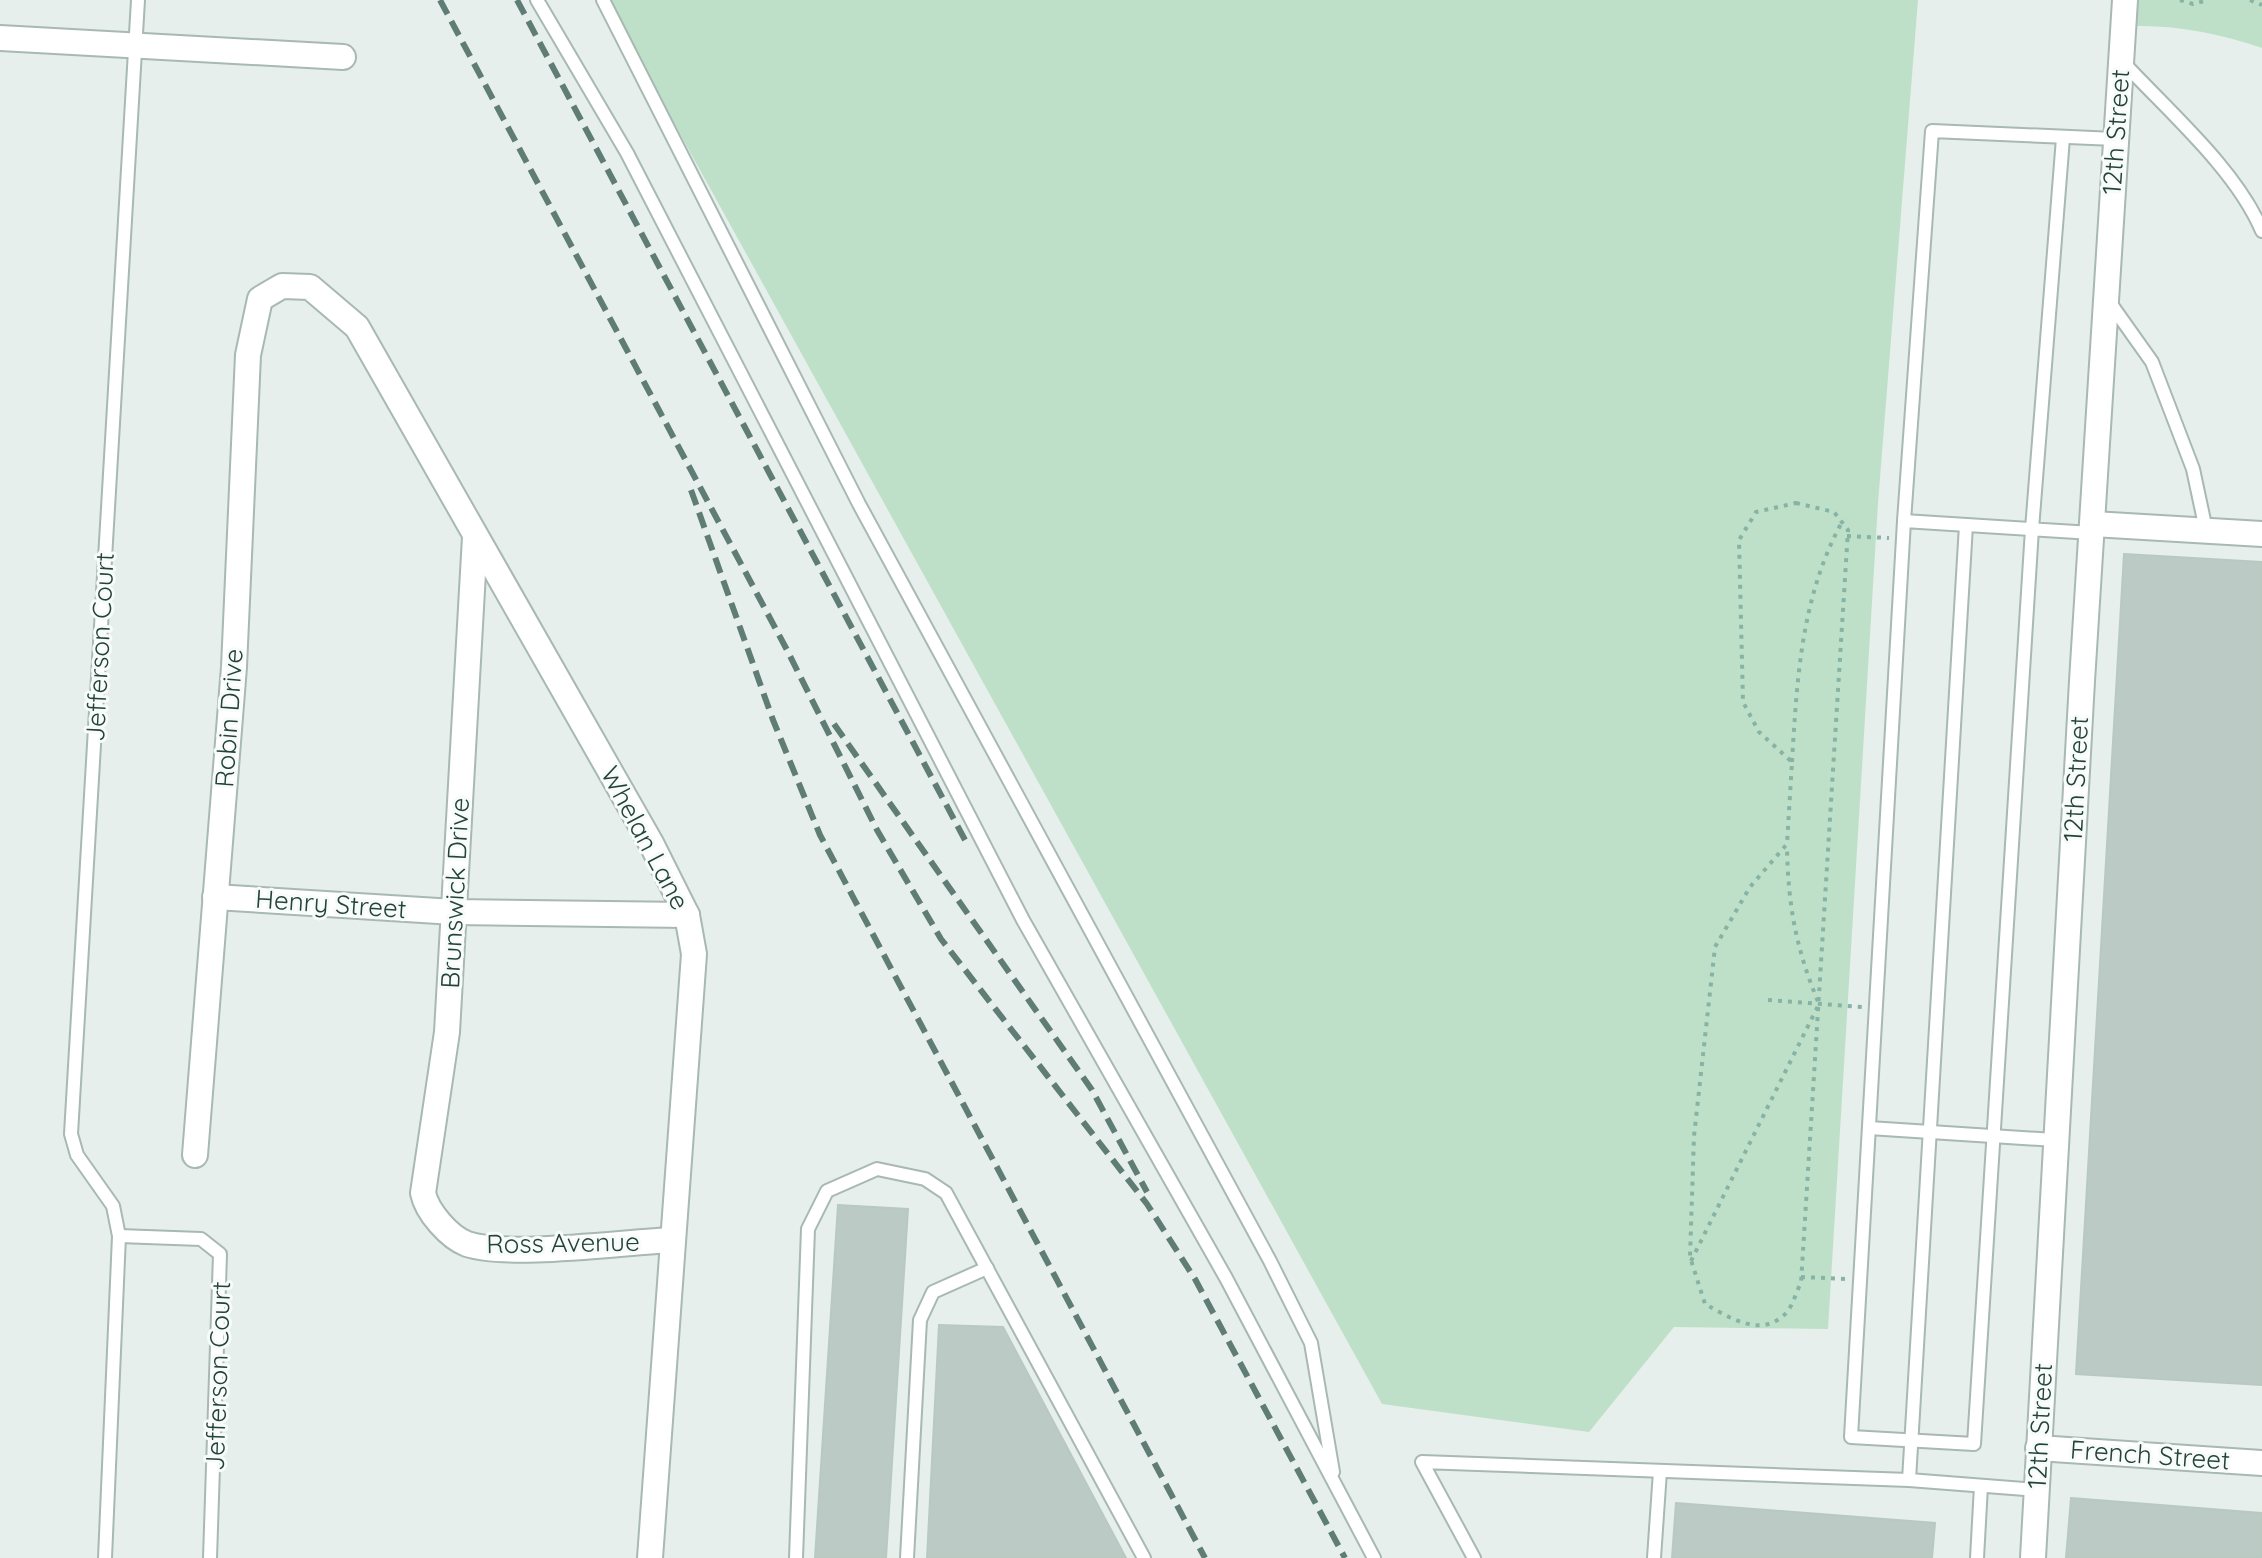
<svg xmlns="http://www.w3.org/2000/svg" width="2262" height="1558" viewBox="0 0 2262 1558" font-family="Quicksand,sans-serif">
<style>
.green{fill:#bfe0c8}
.building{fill:#bbcac4;stroke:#b8c9c2;stroke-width:2}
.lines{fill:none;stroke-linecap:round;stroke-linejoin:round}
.service-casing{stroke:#a8b8b2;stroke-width:16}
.minor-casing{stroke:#a8b8b2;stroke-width:28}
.path{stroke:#86b3a5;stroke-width:4;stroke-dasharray:4 6;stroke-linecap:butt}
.service{stroke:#fff;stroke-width:12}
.minor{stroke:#fff;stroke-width:24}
.rail{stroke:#5f7d75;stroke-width:6;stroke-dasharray:16 8;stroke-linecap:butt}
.labels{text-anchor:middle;stroke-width:6;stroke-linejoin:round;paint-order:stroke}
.street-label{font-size:26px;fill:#24423a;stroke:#f7fbf9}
</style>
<rect width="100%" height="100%" fill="#e6efeb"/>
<!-- green -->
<g class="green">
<path d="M606,0H1918L1878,503L1828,1329L1674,1327L1589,1432L1382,1404Z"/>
<path d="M2136,0H2262V48C2222,34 2176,25 2135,26Z"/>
</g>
<!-- building -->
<g class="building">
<path d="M2124,554L2262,562V1385L2076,1374Z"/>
<path d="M838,1205L908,1209L886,1558H815Z"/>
<path d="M939,1325L1003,1327L1126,1558H927Z"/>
<path d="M2071,1498L2262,1513V1558H2066Z"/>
<path d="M1676,1503L1935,1523L1932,1558H1672Z"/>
</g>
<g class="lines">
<defs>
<g id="service">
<path d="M537,0L627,153L1023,920L1226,1278L1374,1558"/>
<path d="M603,0L859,504L1270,1261L1311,1343L1333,1472"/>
<path d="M2122,61C2167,110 2236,169 2262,231"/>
<path d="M2063,138L2032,529L1974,1444L1851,1437L1904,521L2092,533"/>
<path d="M2108,300L2152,362L2193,469L2206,530"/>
<path d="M1904,521L1932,131L2115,139"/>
<path d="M1966,525L1909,1480L2036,1490"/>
<path d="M1869,1128L2055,1140"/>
<path d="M119,1236L201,1239L220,1254L210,1558"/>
<path d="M105,1558L119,1236L113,1206L77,1155L71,1134L138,0"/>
<path d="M796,1558L808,1229L827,1191L877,1169L925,1179L946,1193L1144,1558"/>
<path d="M907,1558L920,1320L933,1292L987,1268"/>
<path d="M1474,1558L1422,1462L1909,1480"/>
<path d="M1654,1558L1660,1471"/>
<path d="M1977,1558L1981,1486"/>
</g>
<g id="minor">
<path d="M0,38L343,57"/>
<path d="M2093,524L2262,534"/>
<path d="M475,537L447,1032L423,1193C427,1212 449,1237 467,1244C510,1258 623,1242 673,1240"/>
<path d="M215,897L454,912L687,915"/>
<path d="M195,1155L234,667L248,355L260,299L282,286L310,287L357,327L652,845L687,915L694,954L650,1558"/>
<path d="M2038,1448L2262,1463"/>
<path d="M2033,1558L2082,681L2125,0"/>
</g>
</defs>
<!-- service casing -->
<use href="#service" class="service-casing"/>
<!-- minor casing -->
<use href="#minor" class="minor-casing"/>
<!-- path -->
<g class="path">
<path d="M2180,0L2193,4L2208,0"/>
<path d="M2250,0L2262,5"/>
<path d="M1796,503L1834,512L1848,530L1801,1283C1796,1292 1793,1305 1787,1312C1762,1340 1729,1317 1705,1304L1690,1257L1694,1136L1715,947L1750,887L1787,844L1792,762L1759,732L1743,702L1739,540L1756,512Z"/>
<path d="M1847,536L1889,538"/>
<path d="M1792,762C1797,679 1801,597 1842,522"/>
<path d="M1768,1000L1862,1007"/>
<path d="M1691,1261L1819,1004C1796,949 1788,906 1787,846"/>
<path d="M1801,1277L1847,1279"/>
</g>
<!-- service -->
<use href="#service" class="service"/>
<!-- minor -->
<use href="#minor" class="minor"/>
<!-- rail -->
<g class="rail">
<path d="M440,0L787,650L877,830L941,939L1147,1204L1195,1279L1345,1558"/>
<path d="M517,0L965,840"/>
<path d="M691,490L773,720L820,835L1205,1558"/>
<path d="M834,724L1092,1090L1147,1192"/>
</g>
</g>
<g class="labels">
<!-- street labels -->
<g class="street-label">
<text transform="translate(2116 132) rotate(-86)" y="9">12th Street</text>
<text transform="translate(100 647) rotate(-87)" y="9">Jefferson Court</text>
<text transform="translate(229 718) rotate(-86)" y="9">Robin Drive</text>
<text transform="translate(2076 779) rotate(-87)" y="9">12th Street</text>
<text transform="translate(645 838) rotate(62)" y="9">Whelan Lane</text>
<text transform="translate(455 893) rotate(-87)" y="9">Brunswick Drive</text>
<text transform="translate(331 904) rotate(4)" y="9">Henry Street</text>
<text transform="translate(563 1243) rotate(-1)" y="9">Ross Avenue</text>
<text transform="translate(218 1376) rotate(-88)" y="9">Jefferson Court</text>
<text transform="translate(2040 1426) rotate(-87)" y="9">12th Street</text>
<text transform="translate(2150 1455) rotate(4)" y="9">French Street</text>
</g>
</g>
</svg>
